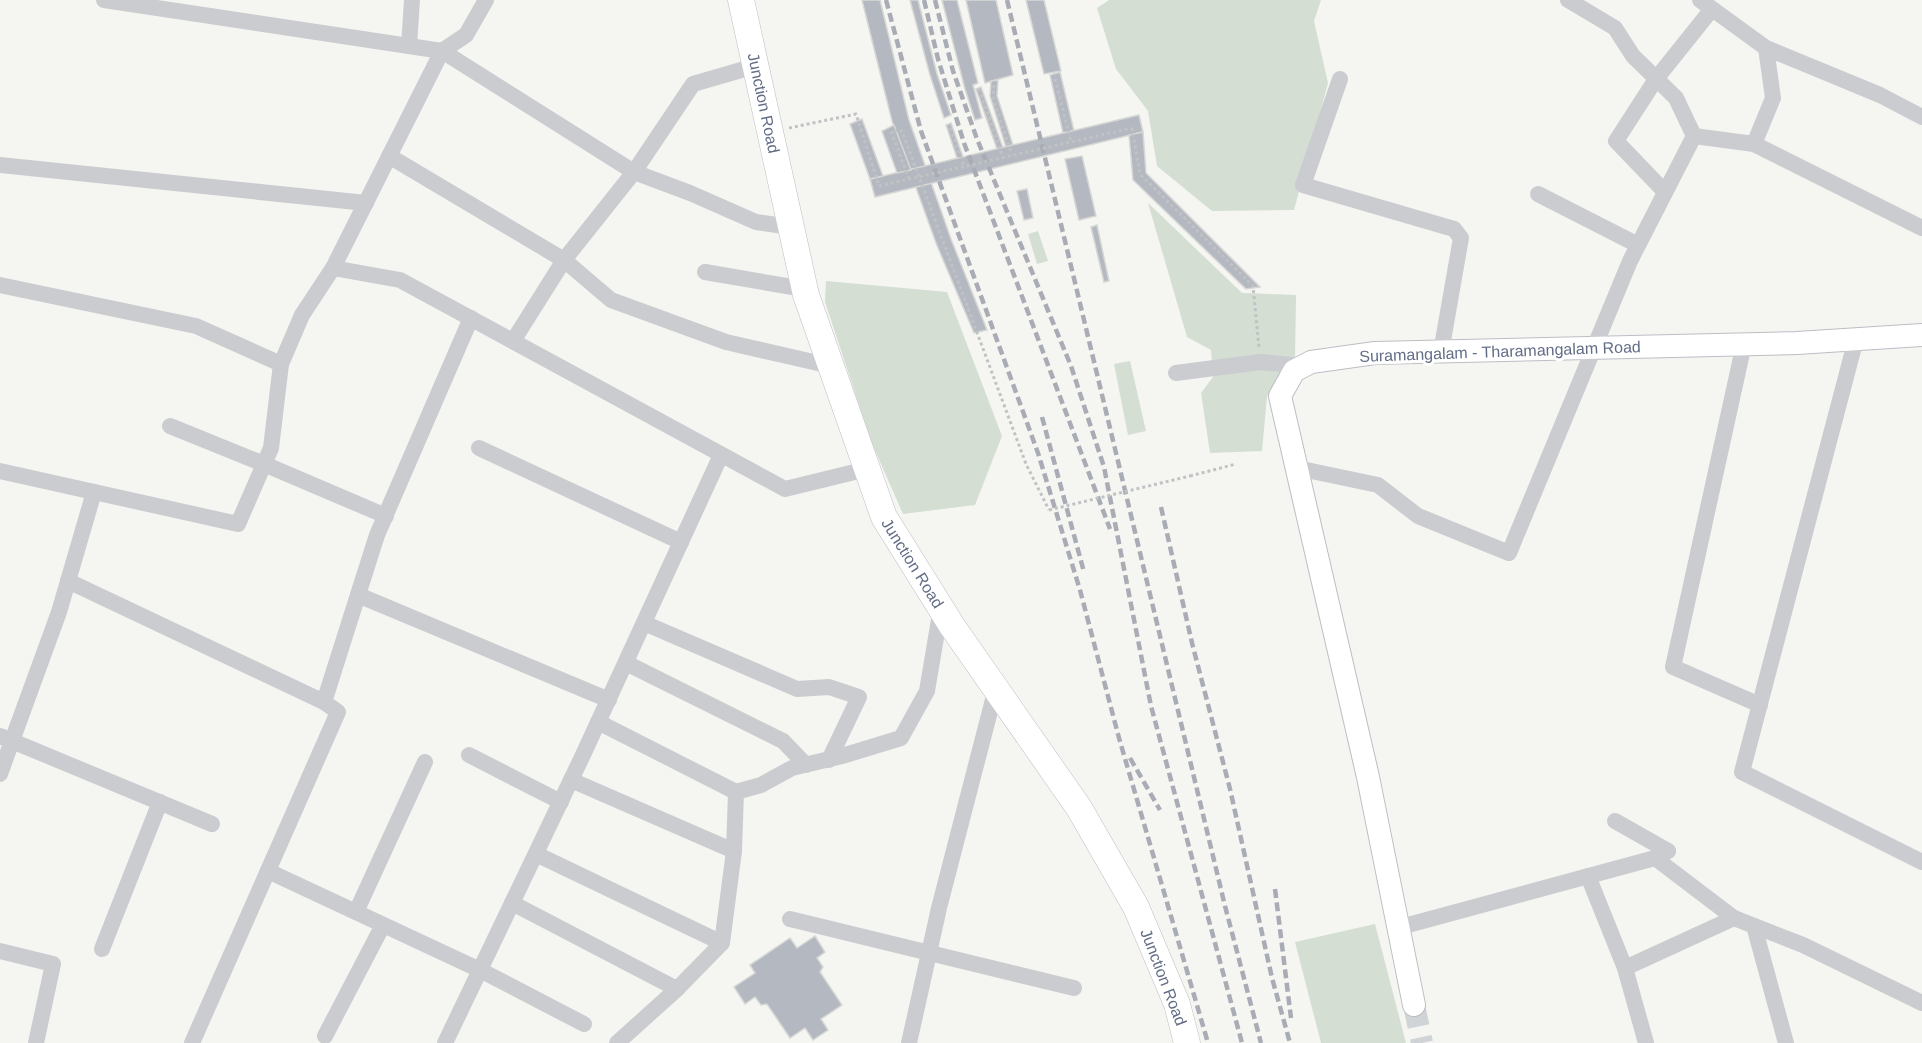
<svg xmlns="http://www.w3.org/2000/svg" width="1922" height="1043" viewBox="0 0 1922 1043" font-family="Arial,sans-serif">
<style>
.green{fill:#d4ded2}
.building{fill:#b4b8c0;stroke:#d7d7d5;stroke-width:1.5}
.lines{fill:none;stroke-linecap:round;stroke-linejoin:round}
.secondary-tunnel{stroke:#d0d4d7;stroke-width:22;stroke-dasharray:22 11;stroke-linecap:butt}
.secondary-casing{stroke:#bcbec4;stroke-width:24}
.primary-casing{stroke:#bcbec3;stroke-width:27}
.path{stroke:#c0c2c4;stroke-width:3;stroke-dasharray:3 3;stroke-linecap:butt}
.minor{stroke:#caccd0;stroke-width:16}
.secondary{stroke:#fff;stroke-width:22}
.primary{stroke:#fff;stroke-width:26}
.rail{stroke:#a9acb4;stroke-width:4.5;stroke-dasharray:9 4.5;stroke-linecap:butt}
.path-bridge{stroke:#c0c2c4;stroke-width:3;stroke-dasharray:3 3;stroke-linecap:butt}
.labels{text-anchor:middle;stroke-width:6;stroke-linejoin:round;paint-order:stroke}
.street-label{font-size:16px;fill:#626d86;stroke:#fff}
</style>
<rect width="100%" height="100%" fill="#f5f6f2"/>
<!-- green -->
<g class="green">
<path d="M1109,0H1321L1314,21L1328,83L1294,210L1212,211L1157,166L1148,111L1116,69L1097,8Z"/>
<path d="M1148,203L1242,293L1296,295L1295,361L1267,396L1262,451L1210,453L1201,393L1213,377L1211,350L1187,337Z"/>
<path d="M1038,231L1048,261L1037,264L1028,234Z"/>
<path d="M826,281L947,292L1002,436L975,505L903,514L871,441L825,302Z"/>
<path d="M1130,361L1146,431L1128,435L1114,364Z"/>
<path d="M1375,924L1406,1043H1321L1295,942Z"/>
</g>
<!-- building -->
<g class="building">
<path d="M862,0H880L909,120L951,239L987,330L974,333L936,243L892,121Z"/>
<path d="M910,0H918L937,74L951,115L944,118L930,75Z"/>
<path d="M942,0H957L978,83L973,85L982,118L975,120L965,89Z"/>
<path d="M966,0H996L1013,75L985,83Z"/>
<path d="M1026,0H1044L1061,71L1044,74Z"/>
<path d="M1060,72L1074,131L1063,133L1050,75Z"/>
<path d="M998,80L997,96L1013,145L1006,147L990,96L991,81Z"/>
<path d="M981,87L1003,148L997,149L976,89Z"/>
<path d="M1139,115L1143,132L875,197L870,179Z"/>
<path d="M862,119L883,176L870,179L850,124Z"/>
<path d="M951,123L963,157L957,158L946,125Z"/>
<path d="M894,125L911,170L897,173L882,131Z"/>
<path d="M1143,132L1146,173L1260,287L1246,289L1133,180L1129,135Z"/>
<path d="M1082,156L1096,216L1079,220L1065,159Z"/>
<path d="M1027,189L1033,218L1024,220L1017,191Z"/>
<path d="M1097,225L1109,281L1104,282L1091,227Z"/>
<path d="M815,936L825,952L817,958L823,967L820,972L842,1005L821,1019L828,1030L813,1040L805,1028L790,1038L767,1004L761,1005L755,997L745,1004L734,987L755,973L750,965L790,938L797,948Z"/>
</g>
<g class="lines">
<!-- secondary-tunnel -->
<path class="secondary-tunnel" d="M1414,1005L1422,1043"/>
<defs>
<path id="secondary" d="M1414,1005L1368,777L1280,396L1294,371L1311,362L1375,353L1797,343L1922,335"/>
<path id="primary" d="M741,0L806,295L884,517L952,626L1079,808L1136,907L1177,1004L1187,1043"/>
</defs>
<!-- secondary casing -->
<use href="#secondary" class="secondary-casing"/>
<!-- primary casing -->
<use href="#primary" class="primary-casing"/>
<!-- path -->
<g class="path">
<path d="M1055,79L1071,142"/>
<path d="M994,85L993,97L1012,155"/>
<path d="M979,89L1003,158"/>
<path d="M789,128L856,114L879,186"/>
<path d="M950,128L964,166"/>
<path d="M1132,128L1140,174L1253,286L1259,348"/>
<path d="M909,179L891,131H902L1026,464L1049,510"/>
<path d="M1190,476L1236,464"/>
</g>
<!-- minor -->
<g class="minor">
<path d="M104,0L442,51L333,268"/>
<path d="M486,0L466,35L442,51L634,172L690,193L756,222L791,227"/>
<path d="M1568,0L1615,28L1633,56L1676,98L1694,136"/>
<path d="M1700,0L1766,48L1880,95L1922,117"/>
<path d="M409,46L412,0"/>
<path d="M1766,48L1773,98L1754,144L1922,228"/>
<path d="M1340,79L1303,185L1454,229L1461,238L1441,352"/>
<path d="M389,156L564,260L611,300L726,342L831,366"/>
<path d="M0,165L366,203"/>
<path d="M1665,192L1616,141L1656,79L1712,9"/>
<path d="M1538,194L1638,245"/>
<path d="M705,272L804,289"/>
<path d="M0,285L196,326L281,364L302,315L333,268L400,280L785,489L867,469"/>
<path d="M1856,339L1742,772L1922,862"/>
<path d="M513,341L564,260L634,172L693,84L755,66"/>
<path d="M1744,344L1673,667L1760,705"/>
<path d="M1176,373L1260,362L1303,366"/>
<path d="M170,426L264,464L386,516"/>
<path d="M479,448L681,542"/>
<path d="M1297,468L1378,485L1418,516L1509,553L1630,261L1694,136L1754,144"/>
<path d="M0,471L238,524L271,448L281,364"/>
<path d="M68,581L324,702"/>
<path d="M358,595L609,700"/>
<path d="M644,623L797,689L829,687L859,697L829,760"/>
<path d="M626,663L783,741L806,765"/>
<path d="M598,722L736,792"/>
<path d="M0,736L212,824"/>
<path d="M469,755L561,802"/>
<path d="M0,774L59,612L94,492"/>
<path d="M571,780L734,851"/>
<path d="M1615,821L1668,851"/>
<path d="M536,854L722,943"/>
<path d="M1655,858L1734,918L1803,945L1922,1003"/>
<path d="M268,871L480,970L584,1024"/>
<path d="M1588,876L1625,968"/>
<path d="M512,903L677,989"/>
<path d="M356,912L425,762"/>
<path d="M790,919L1074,988"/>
<path d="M1754,926L1786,1043"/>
<path d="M1397,928L1655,858L1668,851"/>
<path d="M102,949L160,802"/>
<path d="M0,951L53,964L36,1043"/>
<path d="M325,1036L383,925"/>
<path d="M192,1043L338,712L324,702L377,535L471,318"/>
<path d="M445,1043L582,757L721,455"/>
<path d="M617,1043L677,989L722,943L734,851L736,792L761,785L792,768L842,756L901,738L927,691L941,608"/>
<path d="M909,1043L939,908L996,688"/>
<path d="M1646,1043L1625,968L1734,918"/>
</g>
<!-- secondary -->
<use href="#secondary" class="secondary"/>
<!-- primary -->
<use href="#primary" class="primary"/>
<!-- rail -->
<g class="rail">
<path d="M886,0L921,131L1038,453L1080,590L1119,738L1208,1043"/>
<path d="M924,0L938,59L964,143L1110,529"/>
<path d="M935,0L953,71L977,139L1071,366L1104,467L1151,706L1242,1043"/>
<path d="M1007,0L1225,906L1261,1043"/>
<path d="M1042,417L1084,572"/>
<path d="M1161,507L1192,643L1230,789L1272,978L1290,1043"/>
<path d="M1130,758L1160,810"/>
<path d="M1275,889L1291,1018"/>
</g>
<!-- path-bridge -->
<g class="path-bridge">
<path d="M879,186L1132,128"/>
<path d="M1049,510L1190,476"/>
</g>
</g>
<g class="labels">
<!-- street labels -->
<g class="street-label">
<text transform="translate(764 103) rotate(78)" y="6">Junction Road</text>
<text transform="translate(1500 351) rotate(-2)" y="6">Suramangalam - Tharamangalam Road</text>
<text transform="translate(913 563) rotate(58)" y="6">Junction Road</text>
<text transform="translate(1164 977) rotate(69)" y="6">Junction Road</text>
</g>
</g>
</svg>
